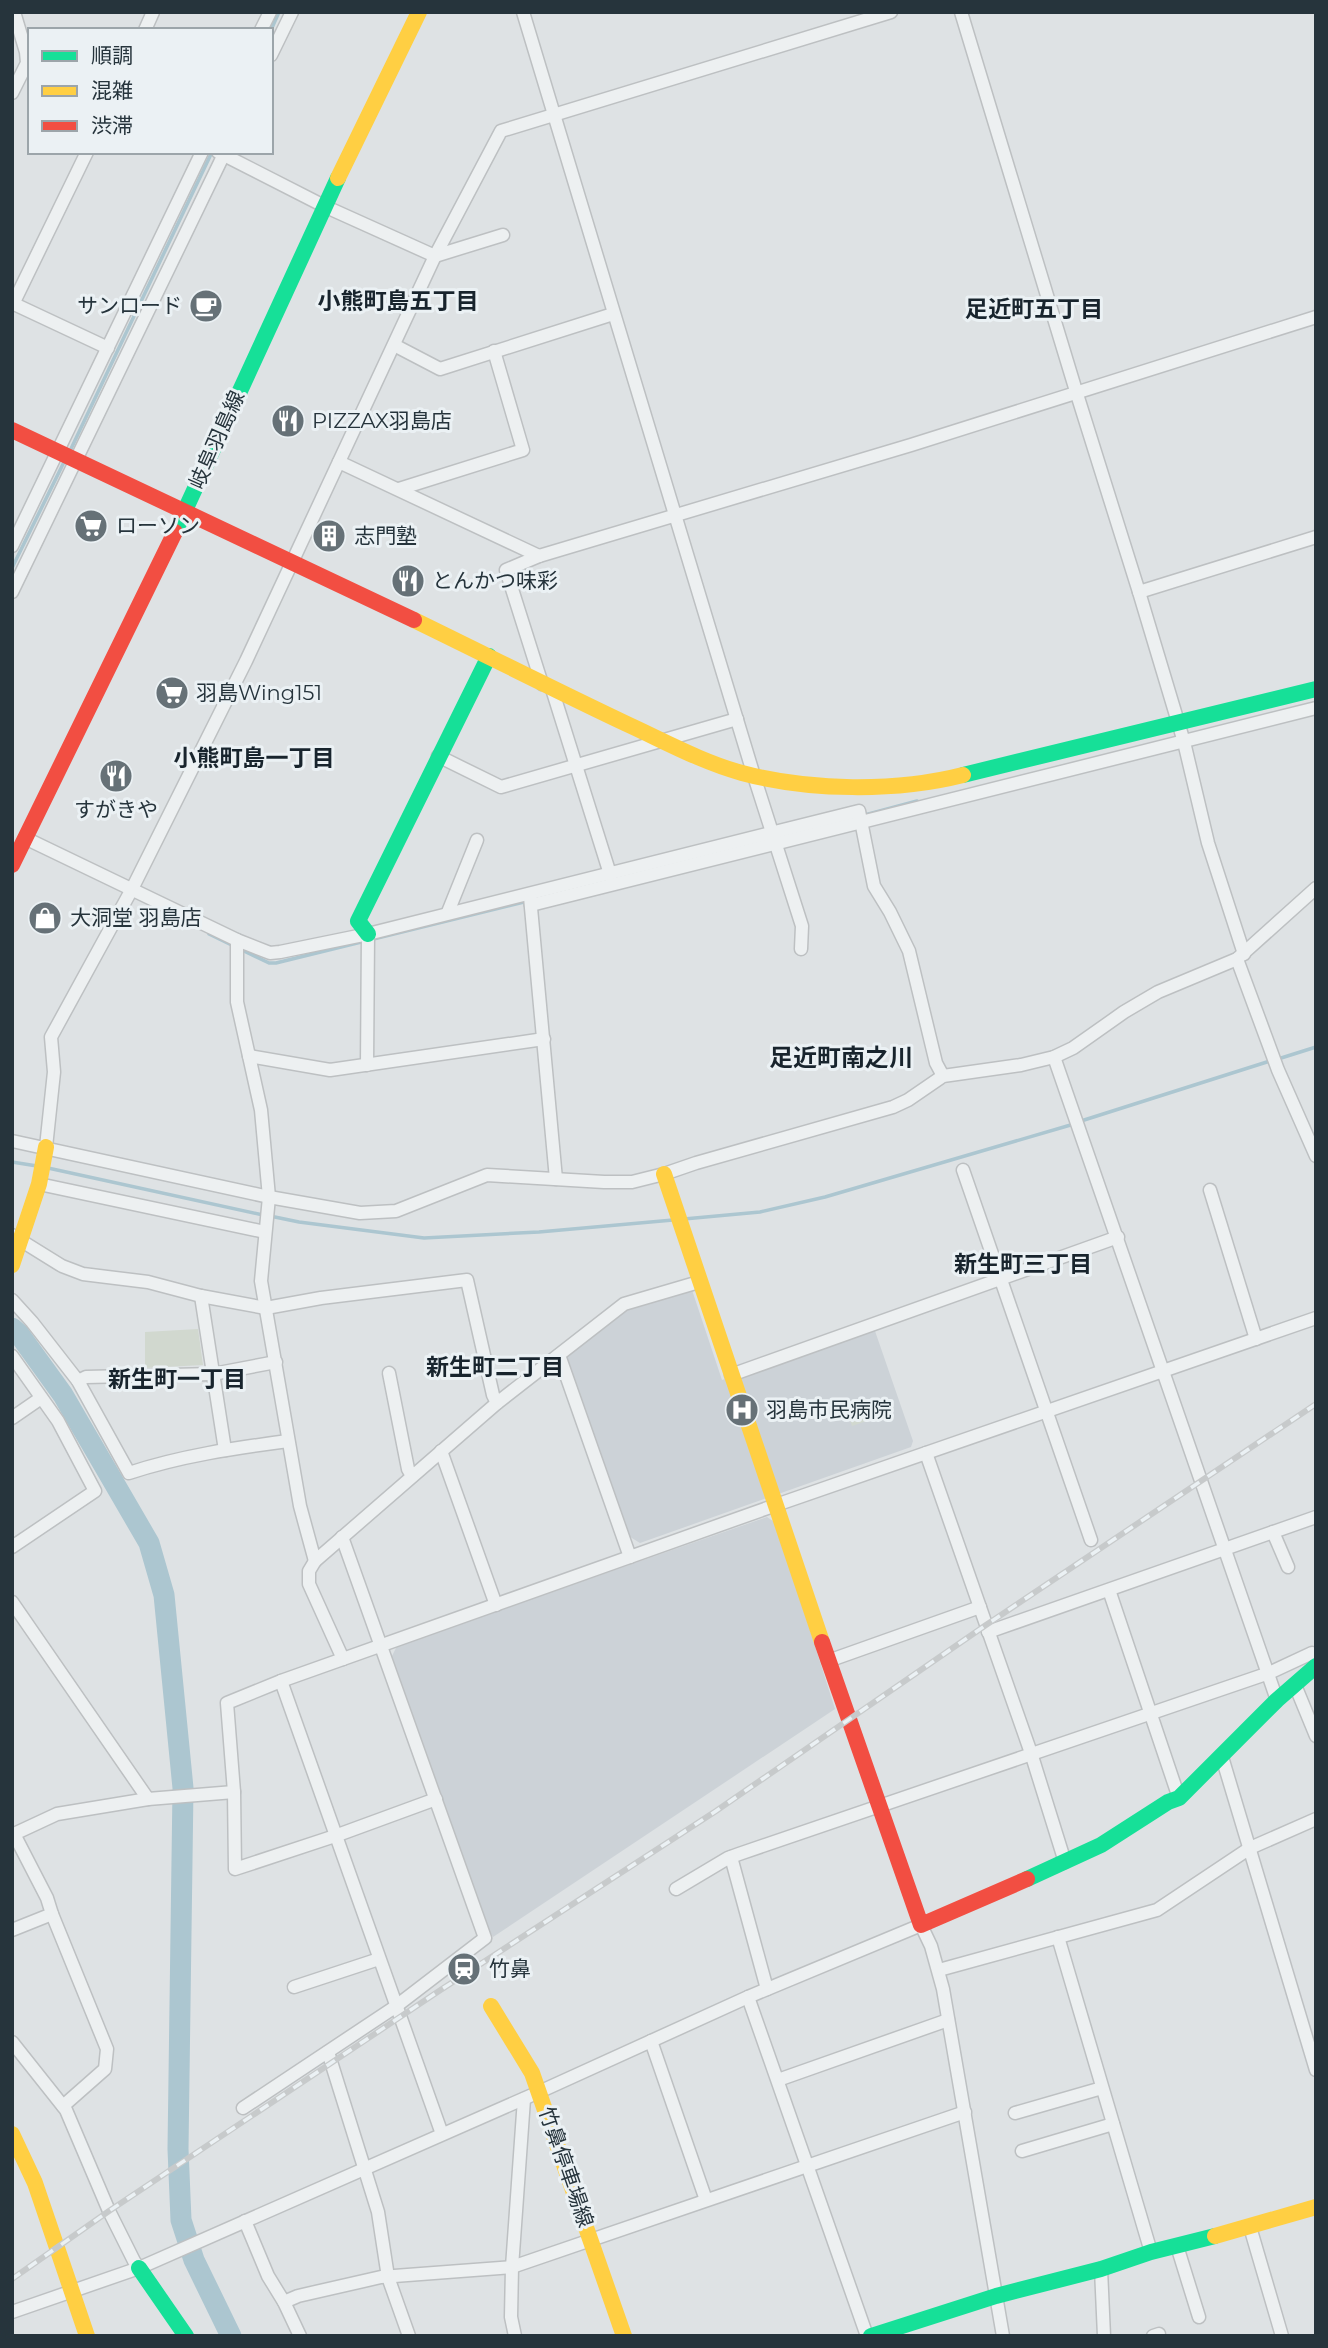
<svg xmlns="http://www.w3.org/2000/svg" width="1328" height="2348" viewBox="0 0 1328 2348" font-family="Montserrat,'Noto Sans JP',sans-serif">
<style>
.built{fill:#ccd2d7}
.green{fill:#d1d8cf}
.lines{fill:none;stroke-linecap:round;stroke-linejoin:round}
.stream{stroke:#acc6d0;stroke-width:3.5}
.river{stroke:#acc6d0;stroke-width:21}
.street-casing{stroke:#bdc0c2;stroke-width:15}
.street{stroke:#edf0f1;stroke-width:12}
.fast{stroke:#16e098;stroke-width:16}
.slow{stroke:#ffcf43;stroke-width:16}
.jam{stroke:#f24e42;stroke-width:16}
.rail-casing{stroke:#c7cacb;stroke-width:6}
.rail{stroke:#ebf1f4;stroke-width:3.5;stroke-dasharray:10;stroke-linecap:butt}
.labels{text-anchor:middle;stroke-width:6;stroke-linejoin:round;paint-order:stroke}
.poi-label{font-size:21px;fill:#26343c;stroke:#ebf1f4;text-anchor:start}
.street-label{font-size:21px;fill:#26343c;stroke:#ebf1f4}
.neighbourhood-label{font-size:23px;font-weight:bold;fill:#18242d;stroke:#ebf1f4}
.quarter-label{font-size:24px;font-weight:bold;fill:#18242d;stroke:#ebf1f4}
</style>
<rect width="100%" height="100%" fill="#dee2e4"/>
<!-- built -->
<g class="built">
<path d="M692,1290L722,1380L870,1329L875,1331L913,1441L911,1447L640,1543L627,1535L563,1355L626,1307Z"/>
<path d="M767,1517L776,1523L835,1709L493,1937L486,1925L391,1658L397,1646Z"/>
</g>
<!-- green -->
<g class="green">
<path d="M198,1329L203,1365L145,1368V1332Z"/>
<path d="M882,1399L887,1414L852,1426L847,1411Z"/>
</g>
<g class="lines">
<!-- stream -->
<g class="stream">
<path d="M271,30L279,12"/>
<path d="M69,453L212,152"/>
<path d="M12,568L65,460"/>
<path d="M861,816L917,801"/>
<path d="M209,934L269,963H276L528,901"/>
<path d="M1278,1059L1316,1047"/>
<path d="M1081,1121L1270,1061"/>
<path d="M12,1162L37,1166"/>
<path d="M48,1168L263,1215"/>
<path d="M270,1216L299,1222L424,1238L539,1232L673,1220"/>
<path d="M684,1219L760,1212L825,1197L1074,1124"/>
</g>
<!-- river -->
<path class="river" d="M12,1328L19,1334L63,1395L149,1543L164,1595L183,1788L178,2149L181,2220L194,2260L231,2336"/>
<defs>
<g id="street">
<path d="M523,12L754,776L802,926L801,949"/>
<path d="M961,12L1076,391L1139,592L1184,742L1208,843L1244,954"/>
<path d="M145,30L153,12"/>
<path d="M261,30L270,12"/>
<path d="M271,55L292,12"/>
<path d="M12,93L27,63L26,52L14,12"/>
<path d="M218,152L324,206L435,256L503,235"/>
<path d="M12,303L108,348"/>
<path d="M13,304L87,152"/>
<path d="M394,345L440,369L613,314"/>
<path d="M339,462L539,556"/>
<path d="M399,489L523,450L494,351"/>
<path d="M12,546L202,152"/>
<path d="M12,592L225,152"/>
<path d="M1139,592L1316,537"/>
<path d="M542,684L506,570L539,556L911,445L1316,317"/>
<path d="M552,689L610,874"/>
<path d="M438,756L501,787L737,719"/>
<path d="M25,838L237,940L270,953L280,952L368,934L859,811L874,886L890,912L909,951L936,1063L943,1076"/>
<path d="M530,897L556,1179"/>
<path d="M531,905L1316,708"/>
<path d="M448,912L477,840"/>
<path d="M237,940V1002L261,1110L269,1197L261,1281L300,1506L315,1561L497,1403L624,1304L699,1282"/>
<path d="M1237,959L1278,1070L1316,1156"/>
<path d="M249,1056L330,1070L544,1039"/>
<path d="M1054,1057L1277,1700"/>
<path d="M367,1065L368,934"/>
<path d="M12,1141L269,1197L360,1213L396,1211L487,1175L604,1182H632L664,1174L696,1163L893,1107L908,1100L943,1076L1021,1065L1054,1057L1073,1048L1124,1012L1158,992L1237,959L1316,888"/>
<path d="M46,1147L54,1072L51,1037L132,889L246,661L435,256L501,131L891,12"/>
<path d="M963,1170L1091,1540"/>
<path d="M39,1184L265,1232"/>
<path d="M1210,1190L1256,1339"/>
<path d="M12,1235L62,1266L83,1274L148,1282L201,1296L225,1450"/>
<path d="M201,1296L266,1308L321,1298L467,1280L493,1395L497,1403"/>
<path d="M12,1300L32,1322L78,1381L129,1473C180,1456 235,1448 288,1441"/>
<path d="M559,1355L630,1557"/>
<path d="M12,1356L58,1421L95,1491L12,1547"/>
<path d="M389,1373L408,1469L412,1476"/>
<path d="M731,1375L1118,1237"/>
<path d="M78,1381L86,1377L213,1374L276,1362"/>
<path d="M12,1418L41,1398"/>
<path d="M441,1451L496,1605"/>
<path d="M926,1453L1031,1753L1065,1862"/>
<path d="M1273,1532L1288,1567"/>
<path d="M315,1561L309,1571V1584L343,1659"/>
<path d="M1109,1590L1179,1798"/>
<path d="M12,1602L148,1799"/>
<path d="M988,1632L1316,1517"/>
<path d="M828,1661L980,1607"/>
<path d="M281,1681L442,2134"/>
<path d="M1295,1685L1316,1736"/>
<path d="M1222,1757L1316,2070"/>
<path d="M436,1799L335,1836L235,1869L234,1792L227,1703L281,1681L776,1505L1316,1318"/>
<path d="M731,1857L767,1989"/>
<path d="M676,1889L728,1858L739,1854L1269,1673L1312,1653L1316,1656"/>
<path d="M52,1914L107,2049L105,2069L63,2106"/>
<path d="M12,1930L52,1914L47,1898L14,1834L57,1814L148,1799L234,1792"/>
<path d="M1058,1937L1151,2252"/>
<path d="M939,1970L1157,1910L1250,1848L1316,1819"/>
<path d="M294,1987L379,1959"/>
<path d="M748,1997L867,2336"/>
<path d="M651,2041L706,2200"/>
<path d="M12,2042L66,2110L109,2211L134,2261L139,2268"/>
<path d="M328,2052L378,2212L388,2277L409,2336"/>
<path d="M778,2080L948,2020"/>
<path d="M243,2108L395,2007L485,1938L342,1537"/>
<path d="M1015,2113L1102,2088"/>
<path d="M1022,2151L1113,2124"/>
<path d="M245,2221L268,2276L284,2302L300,2336"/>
<path d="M1250,2227L1282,2336"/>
<path d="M1177,2246L1199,2317"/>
<path d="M1101,2269L1104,2336"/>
<path d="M284,2302L298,2296L381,2277L512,2267L965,2112"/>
<path d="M12,2312L139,2268L539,2092L748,1997L921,1925L931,1946L943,1989L1003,2336"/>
<path d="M515,2336L511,2317L512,2267L524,2099"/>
<path d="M1153,2336L1159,2334"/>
</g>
</defs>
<!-- street casing -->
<use href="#street" class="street-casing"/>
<!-- street -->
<use href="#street" class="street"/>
<!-- fast -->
<g class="fast">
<path d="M175,532L338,178"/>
<path d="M963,775L1316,689"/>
<path d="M368,934L358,921L489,656"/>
<path d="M1027,1879L1101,1845L1168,1802L1179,1798L1277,1700L1316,1666"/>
<path d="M139,2268L186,2336"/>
<path d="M871,2336L996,2296L1101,2269L1151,2252L1215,2236"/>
</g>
<!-- slow -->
<g class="slow">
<path d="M338,178L419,12"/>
<path d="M414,620C486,655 557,691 629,725C666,742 702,762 742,773C809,791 896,792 963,775"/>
<path d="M664,1174L822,1642"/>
<path d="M12,1265L39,1184L46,1147"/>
<path d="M491,2006L532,2073L624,2336"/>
<path d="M12,2134L35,2183L87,2336"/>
<path d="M1215,2236L1316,2207"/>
</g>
<!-- jam -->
<g class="jam">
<path d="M12,430L414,620"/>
<path d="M12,865L175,532"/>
<path d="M822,1642L921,1925L1027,1879"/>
</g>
<defs>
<path id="rail" d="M12,2279L109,2211L439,1991L716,1811L986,1625L1316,1404"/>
</defs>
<!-- rail casing -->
<use href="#rail" class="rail-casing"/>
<!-- rail -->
<use href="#rail" class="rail"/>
</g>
<!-- icons -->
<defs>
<symbol id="cafe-disc" viewBox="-11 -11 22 22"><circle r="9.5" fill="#667177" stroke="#ebf1f4"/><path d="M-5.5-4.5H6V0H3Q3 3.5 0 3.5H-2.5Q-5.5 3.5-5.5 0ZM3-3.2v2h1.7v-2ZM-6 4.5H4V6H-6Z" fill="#fff"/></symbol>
<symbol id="restaurant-disc" viewBox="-11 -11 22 22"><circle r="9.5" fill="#667177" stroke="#ebf1f4"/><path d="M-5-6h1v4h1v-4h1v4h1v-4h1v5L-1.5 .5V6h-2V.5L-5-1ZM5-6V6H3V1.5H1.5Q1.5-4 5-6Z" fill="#fff"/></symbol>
<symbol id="supermarket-disc" viewBox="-11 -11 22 22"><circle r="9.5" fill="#667177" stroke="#ebf1f4"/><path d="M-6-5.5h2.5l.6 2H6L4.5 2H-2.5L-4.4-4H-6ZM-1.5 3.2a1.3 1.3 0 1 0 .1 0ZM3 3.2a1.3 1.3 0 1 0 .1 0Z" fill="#fff"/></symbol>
<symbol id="building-disc" viewBox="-11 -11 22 22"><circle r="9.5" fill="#667177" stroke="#ebf1f4"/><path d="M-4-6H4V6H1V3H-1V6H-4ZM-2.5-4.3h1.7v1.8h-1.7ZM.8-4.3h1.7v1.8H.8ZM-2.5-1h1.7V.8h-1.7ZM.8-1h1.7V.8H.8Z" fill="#fff"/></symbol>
<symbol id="shop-disc" viewBox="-11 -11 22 22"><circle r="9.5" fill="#667177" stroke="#ebf1f4"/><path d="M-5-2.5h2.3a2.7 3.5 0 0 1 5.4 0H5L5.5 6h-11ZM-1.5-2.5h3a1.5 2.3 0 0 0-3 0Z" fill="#fff"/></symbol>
<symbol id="hospital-disc" viewBox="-11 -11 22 22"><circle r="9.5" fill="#667177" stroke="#ebf1f4"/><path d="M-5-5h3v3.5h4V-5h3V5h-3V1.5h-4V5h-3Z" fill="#fff"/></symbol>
<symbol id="station-disc" viewBox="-11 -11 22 22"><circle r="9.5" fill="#667177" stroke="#ebf1f4"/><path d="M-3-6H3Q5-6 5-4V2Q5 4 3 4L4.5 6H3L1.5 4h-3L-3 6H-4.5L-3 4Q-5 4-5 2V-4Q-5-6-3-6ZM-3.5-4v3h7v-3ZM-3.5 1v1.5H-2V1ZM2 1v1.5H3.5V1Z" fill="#fff"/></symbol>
</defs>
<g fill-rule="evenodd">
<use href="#cafe-disc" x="187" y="287" width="38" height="38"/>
<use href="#restaurant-disc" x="269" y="402" width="38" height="38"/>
<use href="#supermarket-disc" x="72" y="507" width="38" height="38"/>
<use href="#building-disc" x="310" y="517" width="38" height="38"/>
<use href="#restaurant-disc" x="389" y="562" width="38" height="38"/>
<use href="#supermarket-disc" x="153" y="674" width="38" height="38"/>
<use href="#restaurant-disc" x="97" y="757" width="38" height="38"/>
<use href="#shop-disc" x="26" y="899" width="38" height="38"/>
<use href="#hospital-disc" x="723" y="1391" width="38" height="38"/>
<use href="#station-disc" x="445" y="1950" width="38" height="38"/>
</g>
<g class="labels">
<!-- poi labels -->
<g class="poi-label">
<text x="182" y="313" text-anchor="end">サンロード</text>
<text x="312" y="428">PIZZAX羽島店</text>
<text x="116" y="533">ローソン</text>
<text x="354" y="543">志門塾</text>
<text x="432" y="588">とんかつ味彩</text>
<text x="196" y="700">羽島Wing151</text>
<text x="116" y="817" text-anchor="middle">すがきや</text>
<text x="70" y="925">大洞堂 羽島店</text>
<text x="766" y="1417">羽島市民病院</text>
<text x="489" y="1976">竹鼻</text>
</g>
<!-- street labels -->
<g class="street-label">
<text transform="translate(217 440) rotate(-66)" y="7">岐阜羽島線</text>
<text transform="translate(566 2167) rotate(71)" y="7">竹鼻停車場線</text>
</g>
<!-- neighbourhood labels -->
<g class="neighbourhood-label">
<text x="398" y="309">小熊町島五丁目</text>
<text x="1034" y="317">足近町五丁目</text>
<text x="254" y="766">小熊町島一丁目</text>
<text x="1023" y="1272">新生町三丁目</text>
<text x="495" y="1375">新生町二丁目</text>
<text x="177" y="1387">新生町一丁目</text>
</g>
<!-- quarter labels -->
<g class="quarter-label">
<text x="841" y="1066">足近町南之川</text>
</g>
</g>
<!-- border -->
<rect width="1328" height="2348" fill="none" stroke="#26343c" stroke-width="28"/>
<!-- legend -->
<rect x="28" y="28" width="245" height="126" fill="#ebf1f4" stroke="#9ca5aa" stroke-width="2"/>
<rect x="42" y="51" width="35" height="10" fill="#16e098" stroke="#9ca5aa" stroke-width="2"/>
<text x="91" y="63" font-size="21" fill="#26343c">順調</text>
<rect x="42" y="86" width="35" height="10" fill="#ffcf43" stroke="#9ca5aa" stroke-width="2"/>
<text x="91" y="98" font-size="21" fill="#26343c">混雑</text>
<rect x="42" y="121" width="35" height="10" fill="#f24e42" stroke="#9ca5aa" stroke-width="2"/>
<text x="91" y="133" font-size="21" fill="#26343c">渋滞</text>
</svg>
